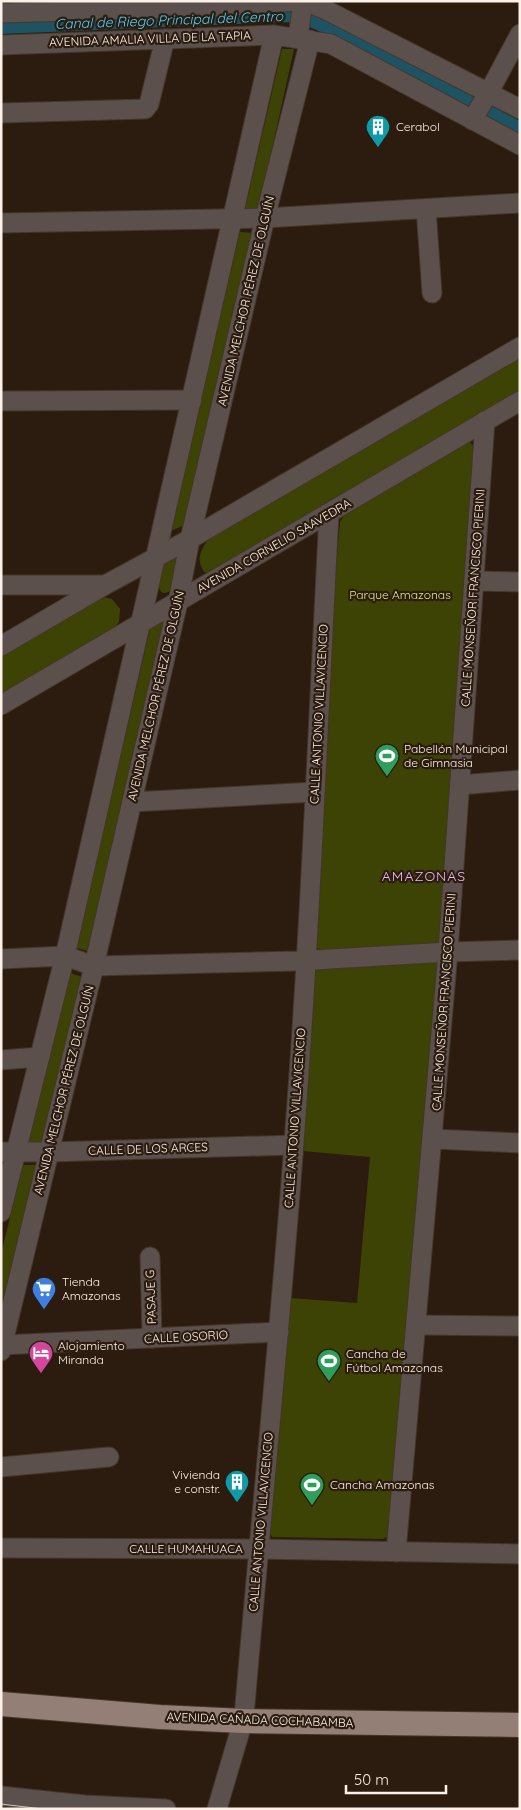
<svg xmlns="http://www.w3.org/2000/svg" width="521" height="1810" viewBox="0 0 521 1810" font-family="Quicksand,sans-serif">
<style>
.green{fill:#3c4304}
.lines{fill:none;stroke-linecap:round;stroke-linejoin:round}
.canal{stroke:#1e5363;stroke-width:14}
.minor-casing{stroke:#453629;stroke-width:21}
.major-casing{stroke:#453629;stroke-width:26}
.minor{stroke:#5b504c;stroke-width:19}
.major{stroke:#947f77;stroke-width:24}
.tram{stroke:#cec2b8;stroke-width:1}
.labels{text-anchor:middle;stroke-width:4.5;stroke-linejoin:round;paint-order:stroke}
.street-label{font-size:12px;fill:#fcf1e8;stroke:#2c1c0f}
.poi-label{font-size:12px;fill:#fcf1e8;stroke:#2c1c0f;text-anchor:start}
.park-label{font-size:12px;fill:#dae97f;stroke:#2c1c0f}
.water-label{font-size:14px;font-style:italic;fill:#44d3fd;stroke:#2c1c0f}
.neighbourhood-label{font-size:14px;letter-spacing:1px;fill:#ebb8f5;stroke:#2c1c0f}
</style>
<rect width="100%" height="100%" fill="#2c1c0f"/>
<!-- green -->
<g class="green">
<path d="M282,49H294L259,208L245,209Z"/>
<path d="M240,232L253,233L185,525L170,531Z"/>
<path d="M520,354V393L215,574L204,572C196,559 200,552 208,539Z"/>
<path d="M469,440L476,451L443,939L438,945L321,951L314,945L334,590L340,522L348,510Z"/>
<path d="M174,558L176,561L171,590C166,594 161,595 159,587L164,560Z"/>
<path d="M99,596L112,599L120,609L119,622L115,627L1,695V653Z"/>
<path d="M162,619L166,624L88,951L76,948L150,629L155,623Z"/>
<path d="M437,960L440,965L389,1536L383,1539L272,1537L270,1533V1528L290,1298L357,1303L370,1157L302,1151L313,970L317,965Z"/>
<path d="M70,973L82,977L42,1142L28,1144Z"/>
<path d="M23,1165H36L1,1311V1254Z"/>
</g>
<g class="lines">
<!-- canal -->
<path class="canal" d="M1,27L288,15L311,20L334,30L520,129"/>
<defs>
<g id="minor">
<path d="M305,1L326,10L520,109"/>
<path d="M1,13L221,7L297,1"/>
<path d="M298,38L303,1"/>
<path d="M1,45L274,35L331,44L520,145"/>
<path d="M1,113L145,109L149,104L165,39"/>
<path d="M472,120L489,92L520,34"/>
<path d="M426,209L432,293"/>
<path d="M1,223L265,218L520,203"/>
<path d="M1,401L192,400"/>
<path d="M474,581L520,582"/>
<path d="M1,585H105"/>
<path d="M1,646L105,585L190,539L520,347"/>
<path d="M1,705L520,401"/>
<path d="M460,785L520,780"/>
<path d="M132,802L315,792"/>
<path d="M1,959L65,956L94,966L297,961L448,952L520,950"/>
<path d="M1,1060L40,1057"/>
<path d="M433,1139L520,1143"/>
<path d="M1,1152H49L294,1145"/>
<path d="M1,1212L65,956L274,35"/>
<path d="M150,1257L152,1338"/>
<path d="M416,1325L520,1326"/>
<path d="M2,1345L279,1332"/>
<path d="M1,1351L94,966L178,602L190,539L265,218L310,40"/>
<path d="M1,1467L109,1457"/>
<path d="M1,1548L258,1549L520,1554"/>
<path d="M396,1552L448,952L485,421"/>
<path d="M1,1796L85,1805L166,1809"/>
<path d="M217,1809L243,1721L245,1705C261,1517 280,1330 294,1143C310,933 318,723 329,514"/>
</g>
<path id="major" d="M1,1704L160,1717L243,1721L520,1725"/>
</defs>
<!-- minor casing -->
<use href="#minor" class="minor-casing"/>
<!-- major casing -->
<use href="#major" class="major-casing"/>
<!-- minor -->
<use href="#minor" class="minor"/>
<!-- major -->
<use href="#major" class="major"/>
<!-- tram -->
<path class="tram" d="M1,1804L43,1809"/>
</g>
<!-- icons -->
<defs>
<symbol id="building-pin" viewBox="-11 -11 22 30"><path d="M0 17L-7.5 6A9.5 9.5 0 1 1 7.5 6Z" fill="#0f9aa8" stroke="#2c1c0f"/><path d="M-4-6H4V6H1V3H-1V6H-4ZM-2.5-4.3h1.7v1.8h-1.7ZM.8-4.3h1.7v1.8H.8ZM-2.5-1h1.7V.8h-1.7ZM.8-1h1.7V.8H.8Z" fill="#fff"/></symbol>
<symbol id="stadium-pin" viewBox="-11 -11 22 30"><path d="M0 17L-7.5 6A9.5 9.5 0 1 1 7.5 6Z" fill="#2e9e5b" stroke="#2c1c0f"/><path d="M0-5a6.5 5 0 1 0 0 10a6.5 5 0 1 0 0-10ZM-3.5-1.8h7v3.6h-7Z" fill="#fff"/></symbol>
<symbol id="supermarket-pin" viewBox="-11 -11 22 30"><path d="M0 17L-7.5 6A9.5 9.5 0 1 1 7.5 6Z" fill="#3f7fe0" stroke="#2c1c0f"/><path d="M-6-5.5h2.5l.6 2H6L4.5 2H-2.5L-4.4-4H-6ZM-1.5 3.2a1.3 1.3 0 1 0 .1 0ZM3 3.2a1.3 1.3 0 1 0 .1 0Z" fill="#fff"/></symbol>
<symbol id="hotel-pin" viewBox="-11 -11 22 30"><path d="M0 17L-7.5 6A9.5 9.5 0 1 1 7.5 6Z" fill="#d1479c" stroke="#2c1c0f"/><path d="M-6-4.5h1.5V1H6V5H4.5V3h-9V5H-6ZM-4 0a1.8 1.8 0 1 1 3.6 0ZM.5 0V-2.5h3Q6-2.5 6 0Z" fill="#fff"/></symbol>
</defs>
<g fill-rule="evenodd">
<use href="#building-pin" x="364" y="113" width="28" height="38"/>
<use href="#stadium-pin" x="373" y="742" width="28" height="38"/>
<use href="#supermarket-pin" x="30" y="1275" width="28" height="38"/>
<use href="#hotel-pin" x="27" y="1339" width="28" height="38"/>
<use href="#stadium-pin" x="315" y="1347" width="28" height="38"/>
<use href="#building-pin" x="223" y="1468" width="28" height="38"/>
<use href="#stadium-pin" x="298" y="1471" width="28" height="38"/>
</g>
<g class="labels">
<!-- street labels -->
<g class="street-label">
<text transform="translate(150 39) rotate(-2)" y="4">AVENIDA AMALIA VILLA DE LA TAPIA</text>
<text transform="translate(246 301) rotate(-77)" y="4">AVENIDA MELCHOR PÉREZ DE OLGUÍN</text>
<text transform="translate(274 546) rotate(-30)" y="4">AVENIDA CORNELIO SAAVEDRA</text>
<text transform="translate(473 598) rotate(-86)" y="4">CALLE MONSEÑOR FRANCISCO PIERINI</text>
<text transform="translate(156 696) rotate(-77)" y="4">AVENIDA MELCHOR PÉREZ DE OLGUÍN</text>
<text transform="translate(319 714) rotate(-87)" y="4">CALLE ANTONIO VILLAVICENCIO</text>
<text transform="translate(444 1002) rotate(-86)" y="4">CALLE MONSEÑOR FRANCISCO PIERINI</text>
<text transform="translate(64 1090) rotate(-76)" y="4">AVENIDA MELCHOR PÉREZ DE OLGUÍN</text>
<text transform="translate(295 1118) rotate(-86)" y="4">CALLE ANTONIO VILLAVICENCIO</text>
<text transform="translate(148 1149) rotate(-2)" y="4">CALLE DE LOS ARCES</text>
<text transform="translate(151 1297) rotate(-92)" y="4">PASAJE G</text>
<text transform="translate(186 1337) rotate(-3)" y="4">CALLE OSORIO</text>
<text transform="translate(261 1522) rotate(-85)" y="4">CALLE ANTONIO VILLAVICENCIO</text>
<text x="186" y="1553">CALLE HUMAHUACA</text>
<text transform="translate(260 1720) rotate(2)" y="4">AVENIDA CAÑADA COCHABAMBA</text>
</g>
<!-- poi labels -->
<g class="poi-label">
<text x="396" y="131">Cerabol</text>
<text x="404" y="753">Pabellón Municipal<tspan x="404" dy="14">de Gimnasia</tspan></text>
<text x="62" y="1286">Tienda<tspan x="62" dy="14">Amazonas</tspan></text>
<text x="58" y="1350">Alojamiento<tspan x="58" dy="14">Miranda</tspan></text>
<text x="346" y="1358">Cancha de<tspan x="346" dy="14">Fútbol Amazonas</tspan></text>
<text x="220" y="1479" text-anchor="end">Vivienda<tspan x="220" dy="14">e constr.</tspan></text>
<text x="330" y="1489">Cancha Amazonas</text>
</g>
<!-- park labels -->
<g class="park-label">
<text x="400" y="599">Parque Amazonas</text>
</g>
<!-- water labels -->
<g class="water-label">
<text transform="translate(169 20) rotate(-2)" y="5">Canal de Riego Principal del Centro</text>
</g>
<!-- neighbourhood labels -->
<g class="neighbourhood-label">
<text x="424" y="881">AMAZONAS</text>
</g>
</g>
<!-- border -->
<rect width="521" height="1810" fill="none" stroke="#fcf1e8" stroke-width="5"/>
<!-- scale -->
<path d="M346 1785v8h100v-8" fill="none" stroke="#fcf1e8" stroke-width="2.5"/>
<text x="354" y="1785" font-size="15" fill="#fcf1e8" stroke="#2c1c0f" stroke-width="4" paint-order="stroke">50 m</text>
</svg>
